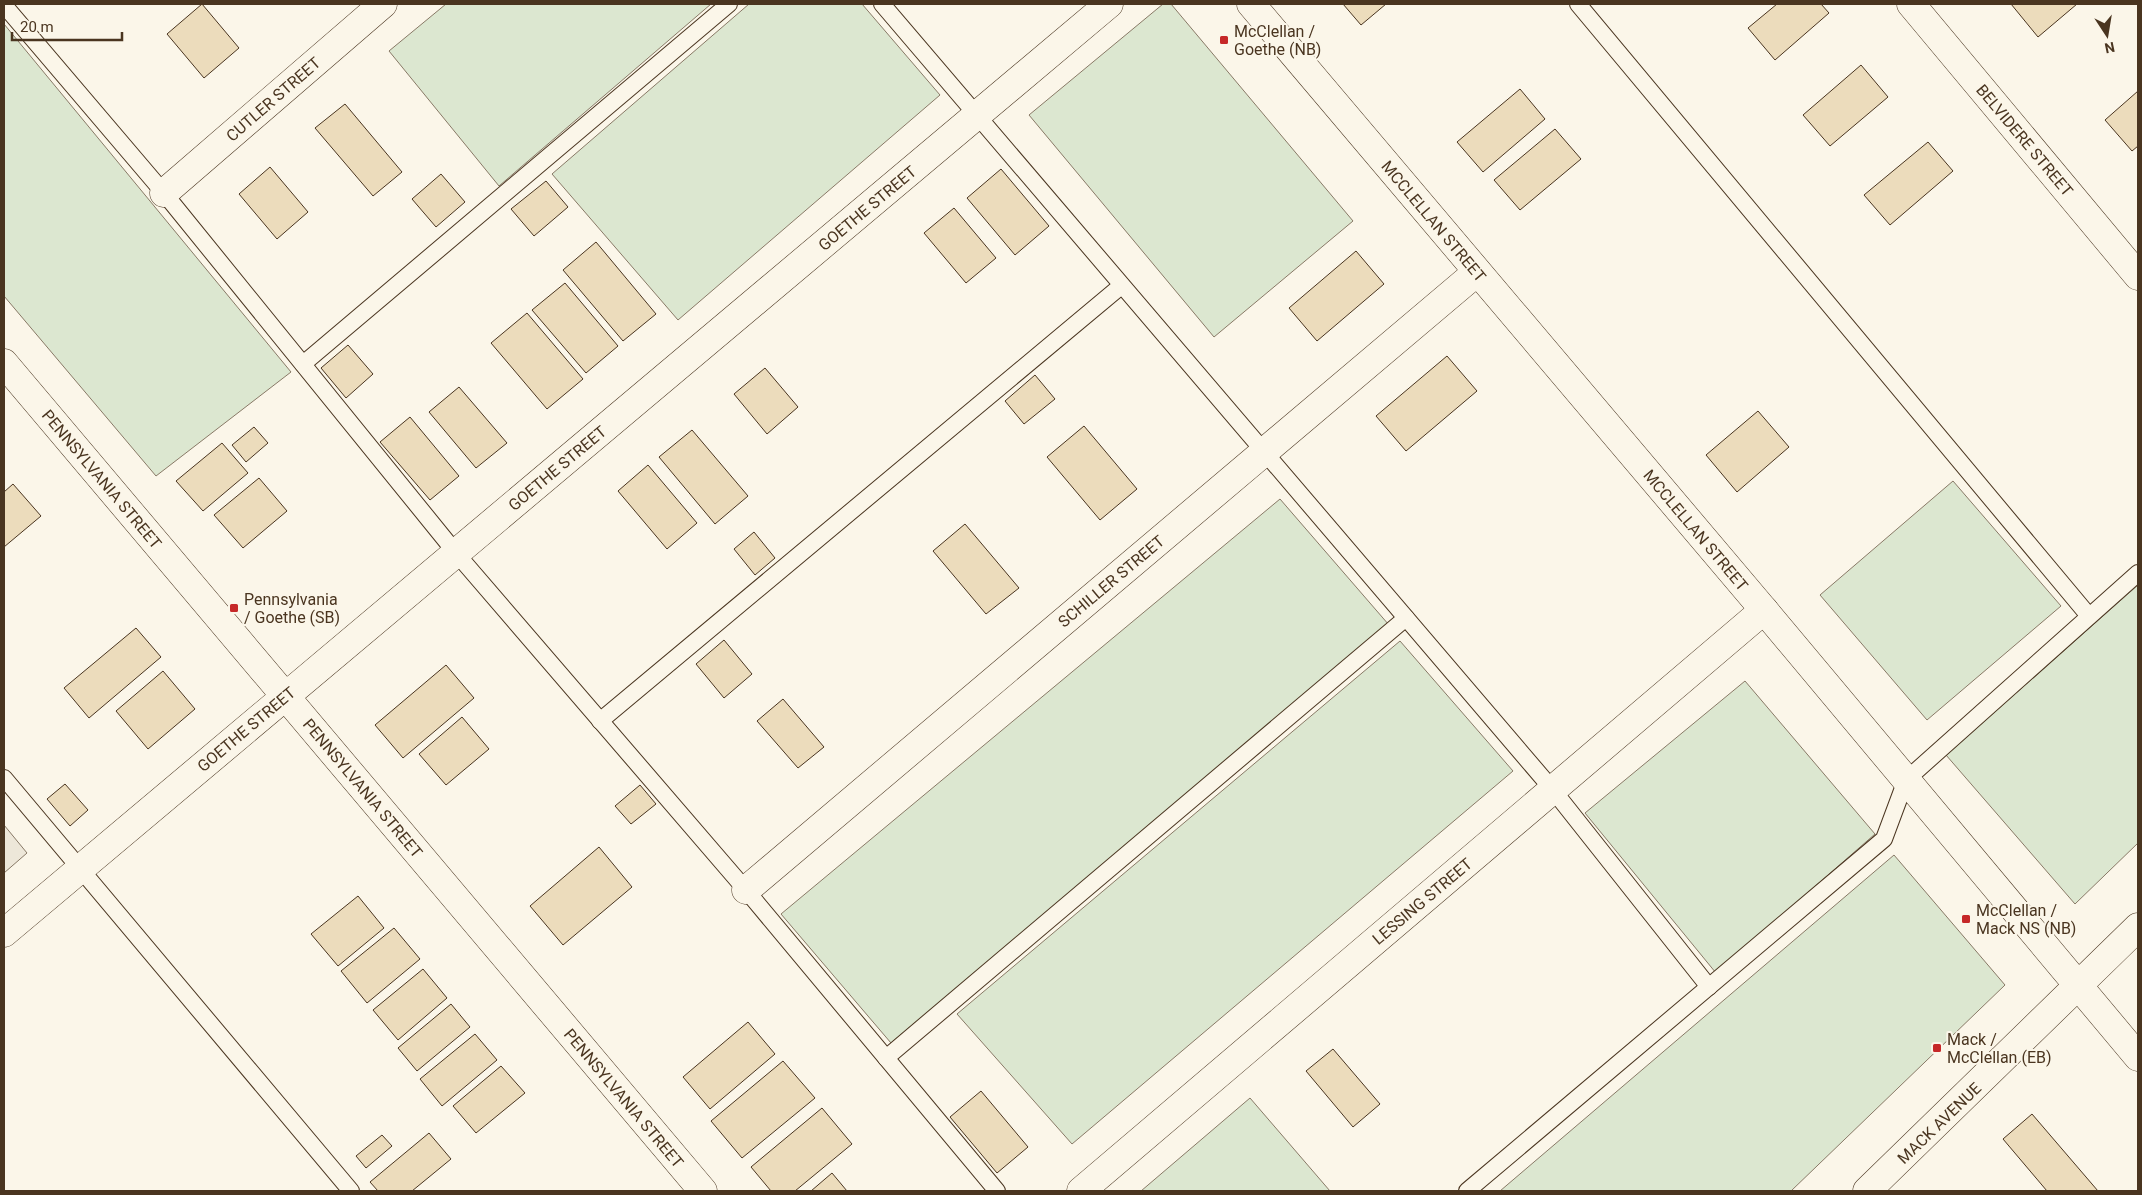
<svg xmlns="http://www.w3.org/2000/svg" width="2142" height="1195" viewBox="0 0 2142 1195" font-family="Roboto,sans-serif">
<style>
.green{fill:#dce7d0;stroke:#887966}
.parking{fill:#ede7d9;stroke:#887966}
.building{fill:#ecdcbc;stroke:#4a3520}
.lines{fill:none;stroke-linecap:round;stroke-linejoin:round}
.service-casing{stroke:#4a3520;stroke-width:18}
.minor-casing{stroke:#4a3520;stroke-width:29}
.tertiary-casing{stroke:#4a3520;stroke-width:29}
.secondary-casing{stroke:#4a3520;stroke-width:29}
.service{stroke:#fbf6e9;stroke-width:16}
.minor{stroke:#fbf6e9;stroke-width:28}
.tertiary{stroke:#fbf6e9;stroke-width:28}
.secondary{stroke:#fbf6e9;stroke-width:28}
.poi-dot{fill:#c62828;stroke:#fbf6e9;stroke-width:2}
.labels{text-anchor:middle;stroke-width:4;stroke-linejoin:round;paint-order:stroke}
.poi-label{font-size:16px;fill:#4a3520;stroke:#fbf6e9;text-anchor:start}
.street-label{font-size:16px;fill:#4a3520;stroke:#fbf6e9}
</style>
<rect width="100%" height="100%" fill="#fbf6e9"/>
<!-- green -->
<g class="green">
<path d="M446,4H711L499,186L389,51Z"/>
<path d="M749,4H862L940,95L678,320L552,174Z"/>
<path d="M1163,4H1171L1353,221L1214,337L1029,115Z"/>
<path d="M4,24L291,372L156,476L4,296Z"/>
<path d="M1953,481L2061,606L1927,720L1820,595Z"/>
<path d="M1280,499L1389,625L891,1043L781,914Z"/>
<path d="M2138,585V843L2075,904L1946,755Z"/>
<path d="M1400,641L1513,771L1072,1144L957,1014Z"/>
<path d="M1745,681L1875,834L1716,973L1585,813Z"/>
<path d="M1894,855L2005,985L1791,1191H1500Z"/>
<path d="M1250,1098L1330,1191H1141Z"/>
</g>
<!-- parking -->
<path class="parking" d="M4,825L27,853L4,873Z"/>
<!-- building -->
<g class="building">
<path d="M202,4L239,48L204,78L167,34Z"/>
<path d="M1343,4H1386L1361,25Z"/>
<path d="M1777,4H1821L1829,13L1775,60L1748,28Z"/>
<path d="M2011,4H2077L2038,37Z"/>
<path d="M1861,65L1888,97L1830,146L1803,115Z"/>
<path d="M1520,89L1545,119L1483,172L1457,142Z"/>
<path d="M2138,91V146L2132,151L2105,120Z"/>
<path d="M345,104L402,172L373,196L315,128Z"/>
<path d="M1555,129L1581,159L1520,210L1494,180Z"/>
<path d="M1928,142L1953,171L1890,225L1864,195Z"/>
<path d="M270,167L308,212L277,239L239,194Z"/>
<path d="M1001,169L1049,226L1015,255L967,198Z"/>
<path d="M441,174L465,202L436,227L412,199Z"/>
<path d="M546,181L568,207L534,236L511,209Z"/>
<path d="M954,208L996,258L966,283L924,233Z"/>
<path d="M596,242L656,314L623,341L563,270Z"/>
<path d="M1356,251L1384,284L1317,341L1289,308Z"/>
<path d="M565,283L618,346L586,373L532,310Z"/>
<path d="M527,313L583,379L547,409L491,343Z"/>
<path d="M348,345L373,374L346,398L321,368Z"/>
<path d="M1447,356L1477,391L1406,451L1376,416Z"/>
<path d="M765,368L798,407L767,434L734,394Z"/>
<path d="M1035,375L1055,399L1024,424L1005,401Z"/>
<path d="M459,387L507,443L476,468L429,412Z"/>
<path d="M1758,411L1789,447L1737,492L1706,455Z"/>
<path d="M410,417L459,476L430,500L380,442Z"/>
<path d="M1084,426L1137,489L1100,520L1047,457Z"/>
<path d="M254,427L268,443L246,462L232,445Z"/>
<path d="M692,430L748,496L715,524L659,457Z"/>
<path d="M222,443L248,473L203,511L176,481Z"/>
<path d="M648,465L697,523L667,549L618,491Z"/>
<path d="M259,478L287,511L243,548L214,515Z"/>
<path d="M13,484L41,516L4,547V492Z"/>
<path d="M965,524L1019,588L986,614L933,551Z"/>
<path d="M754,532L775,558L755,575L734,549Z"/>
<path d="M136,628L161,657L89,718L64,688Z"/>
<path d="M724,640L752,674L724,698L696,664Z"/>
<path d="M446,665L474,698L403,758L375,725Z"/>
<path d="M163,671L195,709L148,749L116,711Z"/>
<path d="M783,699L824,747L798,768L757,721Z"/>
<path d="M462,717L489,749L446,785L419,754Z"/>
<path d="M65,784L88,810L70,826L47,799Z"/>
<path d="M640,785L656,804L631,824L615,806Z"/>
<path d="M599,847L632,887L563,945L530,906Z"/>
<path d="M358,896L384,928L338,966L311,934Z"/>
<path d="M394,928L420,959L367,1003L341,971Z"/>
<path d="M423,969L447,998L398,1040L373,1010Z"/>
<path d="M451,1004L470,1027L417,1071L398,1048Z"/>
<path d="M748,1022L775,1054L710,1109L683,1077Z"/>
<path d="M475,1034L497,1060L442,1106L420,1079Z"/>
<path d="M1333,1049L1380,1104L1353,1127L1306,1071Z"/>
<path d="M783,1061L815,1098L742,1158L711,1121Z"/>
<path d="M501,1066L525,1093L476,1133L453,1106Z"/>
<path d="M981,1091L1028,1147L997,1173L950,1117Z"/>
<path d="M822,1108L852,1144L795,1191H771L751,1167Z"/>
<path d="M2032,1114L2098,1191H2047L2003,1139Z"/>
<path d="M429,1133L451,1159L412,1191H378L370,1182Z"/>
<path d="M382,1135L392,1146L366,1168L356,1156Z"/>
<path d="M832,1173L847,1191H811Z"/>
</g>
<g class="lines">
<defs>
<g id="service">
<path d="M882,4L1553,790L1709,987"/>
<path d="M1578,4L2089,616"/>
<path d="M4,5L164,193L456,553L746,890L997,1191"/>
<path d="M303,364L729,4"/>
<path d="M600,721L1121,286"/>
<path d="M4,778L351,1191"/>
<path d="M886,1058L1406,618"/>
<path d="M1467,1191L1884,839L1906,780L2138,573"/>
</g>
<g id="minor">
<path d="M1911,4L2138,276"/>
<path d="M164,193L383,4"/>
<path d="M4,363L703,1191"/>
<path d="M746,890L1477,272"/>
<path d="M4,933L1109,4"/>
<path d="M1081,1191L1764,610"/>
</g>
<path id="tertiary" d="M1251,4L1764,610L2138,1057"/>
<path id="secondary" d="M1867,1191L2138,927"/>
</defs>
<!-- service casing -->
<use href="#service" class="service-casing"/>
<!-- minor casing -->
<use href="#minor" class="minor-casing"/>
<!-- tertiary casing -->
<use href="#tertiary" class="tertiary-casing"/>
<!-- secondary casing -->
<use href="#secondary" class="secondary-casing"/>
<!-- service -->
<use href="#service" class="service"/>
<!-- minor -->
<use href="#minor" class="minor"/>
<!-- tertiary -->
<use href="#tertiary" class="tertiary"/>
<!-- secondary -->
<use href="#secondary" class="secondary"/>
</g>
<!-- markers -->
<g class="poi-dot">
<rect x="1219" y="35" width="10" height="10" rx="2.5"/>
<rect x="229" y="603" width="10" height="10" rx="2.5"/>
<rect x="1961" y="914" width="10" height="10" rx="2.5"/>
<rect x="1932" y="1043" width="10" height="10" rx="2.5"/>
</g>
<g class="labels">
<!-- poi labels -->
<g class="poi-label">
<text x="1234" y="37">McClellan /<tspan x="1234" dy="18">Goethe (NB)</tspan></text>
<text x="244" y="605">Pennsylvania<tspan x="244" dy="18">/ Goethe (SB)</tspan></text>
<text x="1976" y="916">McClellan /<tspan x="1976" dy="18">Mack NS (NB)</tspan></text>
<text x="1947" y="1045">Mack /<tspan x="1947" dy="18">McClellan (EB)</tspan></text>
</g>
<!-- street labels -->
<g class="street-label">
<text transform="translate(273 99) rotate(-41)" y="6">CUTLER STREET</text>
<text transform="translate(2025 140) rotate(50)" y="6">BELVIDERE STREET</text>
<text transform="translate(867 208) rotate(-40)" y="6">GOETHE STREET</text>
<text transform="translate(1434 221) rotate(50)" y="6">MCCLELLAN STREET</text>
<text transform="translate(557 468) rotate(-40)" y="6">GOETHE STREET</text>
<text transform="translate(102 479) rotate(50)" y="6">PENNSYLVANIA STREET</text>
<text transform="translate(1696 530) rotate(50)" y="6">MCCLELLAN STREET</text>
<text transform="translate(1111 581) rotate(-40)" y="6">SCHILLER STREET</text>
<text transform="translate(246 729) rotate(-40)" y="6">GOETHE STREET</text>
<text transform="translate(363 788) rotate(50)" y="6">PENNSYLVANIA STREET</text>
<text transform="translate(1422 901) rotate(-40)" y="6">LESSING STREET</text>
<text transform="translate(624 1098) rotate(50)" y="6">PENNSYLVANIA STREET</text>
<text transform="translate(1939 1123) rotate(-44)" y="6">MACK AVENUE</text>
</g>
</g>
<!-- border -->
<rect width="2142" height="1195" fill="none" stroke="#4a3520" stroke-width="10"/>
<!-- north arrow -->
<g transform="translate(2107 35) rotate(168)" stroke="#fbf6e9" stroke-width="4" paint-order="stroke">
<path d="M0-4L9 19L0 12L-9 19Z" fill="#4a3520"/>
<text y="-8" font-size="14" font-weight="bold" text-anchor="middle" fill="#4a3520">N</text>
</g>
<!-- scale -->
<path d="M12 32v8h110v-8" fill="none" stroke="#4a3520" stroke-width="2.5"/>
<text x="20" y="32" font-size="15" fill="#4a3520" stroke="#fbf6e9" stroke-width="4" paint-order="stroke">20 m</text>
</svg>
